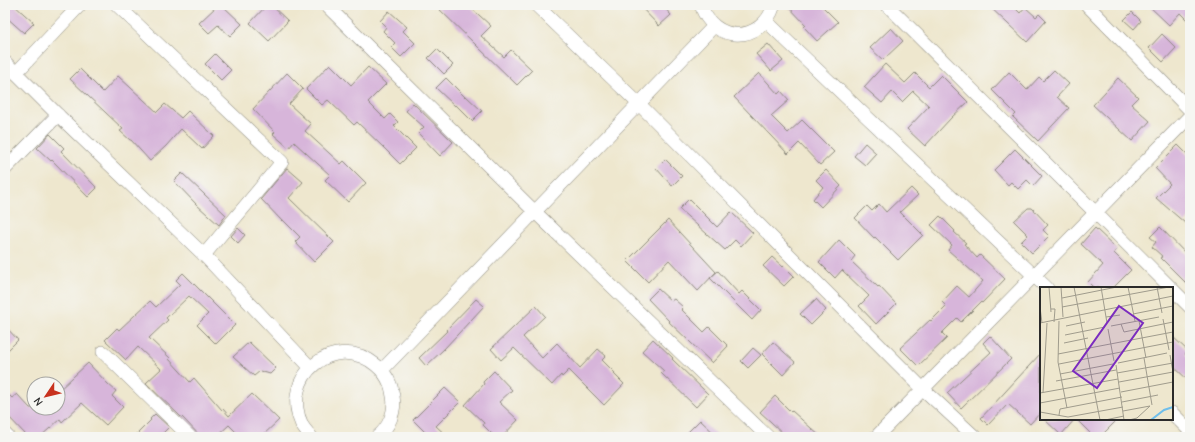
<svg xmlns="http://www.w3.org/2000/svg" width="1195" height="442" viewBox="0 0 1195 442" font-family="'Comic Neue',sans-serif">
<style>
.building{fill:#d7b5da}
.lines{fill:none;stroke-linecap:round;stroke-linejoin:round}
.street-casing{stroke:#8c897c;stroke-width:14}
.street{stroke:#fff;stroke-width:13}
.inset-river{fill:none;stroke:#70bfeb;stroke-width:2}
.inset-road{fill:none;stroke:#a09c8d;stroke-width:1}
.view{fill:#7b2cbf;fill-opacity:0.15;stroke:#7b2cbf;stroke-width:2}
.inset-edge{fill:none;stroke:#2b2b2b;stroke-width:2}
</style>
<rect width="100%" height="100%" fill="#f6f6f2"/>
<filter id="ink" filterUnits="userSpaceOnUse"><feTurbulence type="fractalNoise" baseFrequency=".025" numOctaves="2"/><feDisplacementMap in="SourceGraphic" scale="8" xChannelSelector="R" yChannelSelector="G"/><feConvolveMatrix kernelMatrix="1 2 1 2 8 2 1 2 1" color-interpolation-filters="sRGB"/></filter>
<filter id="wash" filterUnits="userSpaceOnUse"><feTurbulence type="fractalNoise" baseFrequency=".012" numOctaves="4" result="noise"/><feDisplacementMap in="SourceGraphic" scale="16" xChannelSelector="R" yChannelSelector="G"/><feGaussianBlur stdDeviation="0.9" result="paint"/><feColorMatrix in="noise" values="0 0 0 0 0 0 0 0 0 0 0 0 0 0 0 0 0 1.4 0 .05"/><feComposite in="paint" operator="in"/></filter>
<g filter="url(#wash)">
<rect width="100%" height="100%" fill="#eee7ce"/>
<g id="blocks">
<!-- building -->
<g class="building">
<path d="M5,5H14L34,23L24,33L5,16Z"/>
<path d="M218,5H222L242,24L230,36L218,25L209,33L199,23Z"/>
<path d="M267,5H271L288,21L269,41L250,23Z"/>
<path d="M435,5H468L491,26L481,36L504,57L511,50L532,70L517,85Z"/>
<path d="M639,5H662L671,15L659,26Z"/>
<path d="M787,5H821L838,22L817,41L804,27L806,25Z"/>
<path d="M988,5H1012L1020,13L1025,7L1036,17L1039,14L1046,21L1027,42Z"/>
<path d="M1148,5H1190V23L1180,13L1169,25Z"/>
<path d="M389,11L407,27L403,31L415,43L401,57L391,47L395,43L383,31L386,27L380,21Z"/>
<path d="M1132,12L1141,21L1134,29L1124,20Z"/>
<path d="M891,28L903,41L883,60L870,48Z"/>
<path d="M1162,34L1176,48L1163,62L1149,48Z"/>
<path d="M768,44L783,61L771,71L756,54Z"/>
<path d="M437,49L453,65L444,74L428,58Z"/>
<path d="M215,54L231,70L221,80L205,64Z"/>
<path d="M330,64L351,85L368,67L386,84L368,102L385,119L390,114L398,122L394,126L416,148L400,164L384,148L357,122L354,125L328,100L322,105L306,89Z"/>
<path d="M885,64L905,83L915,73L929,87L941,75L968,102L951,118L925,146L907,129L929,106L913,91L902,102L892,92L882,103L864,87Z"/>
<path d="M80,69L103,92L118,76L157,112L165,104L181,118L188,111L214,136L202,149L181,129L166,146L150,161L131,140H130L120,131L123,129L70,79Z"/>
<path d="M1054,70L1069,84L1057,97L1069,108L1038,141L1013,117L1016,114L992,90L1009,72L1027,90L1039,77L1043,81Z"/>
<path d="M287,73L303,89L289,104L311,124L305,131L341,164L344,161L366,183L348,202L325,180L330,175L294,142L289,148L273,134L275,132L253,109Z"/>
<path d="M759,73L778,94L781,91L789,100L771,116L788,133L802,120L834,152L820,165L799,143L788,154L734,97Z"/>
<path d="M446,78L465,97L466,96L482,111L472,121L456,105L455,106L436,88Z"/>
<path d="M1118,78L1138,97L1131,104L1150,121L1132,141L1093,105Z"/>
<path d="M413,103L453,142L440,156L418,133L424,127L406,111Z"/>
<path d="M50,134L64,148L61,151L97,188L88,197L52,160L51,161L37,148Z"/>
<path d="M865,143L876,153L865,165L854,156Z"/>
<path d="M1178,145L1190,157V217L1185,223L1156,198L1170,184L1155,168Z"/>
<path d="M1015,149L1042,176L1033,186L1027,180L1018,189L1011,182L1008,185L994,170Z"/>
<path d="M665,159L682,176L672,186L656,168Z"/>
<path d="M287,168L303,182L289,198L334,242L314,262L295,242L300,237L283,220L282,221L261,199Z"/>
<path d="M826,170L841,186L821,207L813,199L823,187L816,180Z"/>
<path d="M182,173L226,215L219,225L197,205L174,181Z"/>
<path d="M911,188L918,195L900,212L923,235L898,260L875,237L874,238L855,218L867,206L872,211L879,204L886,212Z"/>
<path d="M689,199L717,227L731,212L753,233L741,246L735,240L725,250L679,209Z"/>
<path d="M1028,208H1032L1048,225L1043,230L1049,236L1032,253L1021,242L1028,235L1014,221Z"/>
<path d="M940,216L955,231L954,232L966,243L964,244L977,258L980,255L1005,279L982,303L981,302L961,322L957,318L942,333L947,338L918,366L900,348L930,320L931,321L946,306L942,302L957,286L969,297L983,281L948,250L952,245L931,225Z"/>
<path d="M668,220L716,272L698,291L669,260L648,282L627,261Z"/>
<path d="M1160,227L1190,258V287L1161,258L1163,257L1152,247L1156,242L1150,237Z"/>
<path d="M238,228L245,235L238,243L231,236Z"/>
<path d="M1095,228L1117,249L1114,253L1131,270L1113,288H1094L1088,282L1103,265L1081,244Z"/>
<path d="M839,240L855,256L851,261L878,287L879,286L896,304L876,324L859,306L869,296L842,270L835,278L819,262Z"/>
<path d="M772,257L783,267L784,266L794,276L784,286L763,266Z"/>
<path d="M718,271L739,294L742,291L761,310L752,320L710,278Z"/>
<path d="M183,273L235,325L216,344L197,325L208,314L189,296L166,318L168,320L149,338L170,358L169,359L190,382L194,378L222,410L223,409L229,416L252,394L279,420L261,437H241L229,425L216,437H201L182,417H181L146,383L161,369L138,347L126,360L105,340L117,328L119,330L150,301L156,307L180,284L176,280Z"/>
<path d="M658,289L671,301L674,299L683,307L681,309L704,332L709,327L728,346L712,363L668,321H669L648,299Z"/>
<path d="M476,299L484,306L444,349L426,366L419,358L447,331L446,330Z"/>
<path d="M816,299L826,310L811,325L800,314Z"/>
<path d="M536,306L545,316L523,337L542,358L557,343L580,368L598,349L606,356L602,360L615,373L614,374L624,384L604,405L569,370L562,377L561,375L552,385L514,348L501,360L491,349Z"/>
<path d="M5,326L18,340L5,353Z"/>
<path d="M990,336L1011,359L961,408L947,393L991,352L983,343Z"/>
<path d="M1172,336L1188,351L1185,354L1190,358V382L1172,365Z"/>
<path d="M653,339L673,358L672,359L708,394L696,407L661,373L664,371L642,351Z"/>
<path d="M249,342L276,368L270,374L260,371L254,376L233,357Z"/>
<path d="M773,342L795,362L783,375L762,354Z"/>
<path d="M753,348L761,355L748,368L741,361Z"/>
<path d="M1041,353V412L1030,424L1008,404L988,425L981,418Z"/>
<path d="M88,363L108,384L116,391L112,396L123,407L106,425L82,403L62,422L60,419L40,437H28L5,413V391L12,398L17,394L30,408H58V391Z"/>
<path d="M494,371L512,390L499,402L518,420L502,437H495L483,425L484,423L465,405L484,384L483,382Z"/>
<path d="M445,388L460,402L436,426L448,437H430L413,420Z"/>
<path d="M775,396L791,412L792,411L821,437H787L771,422L760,412Z"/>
<path d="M155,414L169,427L159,437H134L151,420L150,419Z"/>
<path d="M1044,419H1075L1061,435Z"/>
<path d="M1076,419H1118L1100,437H1094Z"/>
<path d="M700,420L718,437H683Z"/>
</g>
</g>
</g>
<g filter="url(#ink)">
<use href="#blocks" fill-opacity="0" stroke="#8c897c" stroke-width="1"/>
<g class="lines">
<defs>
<g id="street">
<path d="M117,5L282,162L204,255"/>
<path d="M326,5L535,212L768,437"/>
<path d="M536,5L639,104L923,389L975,437"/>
<path d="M701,5C713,44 762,44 774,5"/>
<path d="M887,5L1171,288"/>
<path d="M1087,5L1190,110"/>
<path d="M766,21L1047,288"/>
<path d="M5,62L58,115L204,255L310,367"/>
<path d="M16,73L80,5"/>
<path d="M5,169L58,115"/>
<path d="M1172,289L1190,307"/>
<path d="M103,352L190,437"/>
<path d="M382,370L714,26"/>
<path d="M1172,413L1190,431"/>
<path d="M5,434L8,437"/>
<path d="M311,437C308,433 304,429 302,425C279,377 334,331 376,365C382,370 387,376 390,384C392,388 392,392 393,396C396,411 389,428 377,437"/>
<path d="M876,437L1190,116"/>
</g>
</defs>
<!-- street casing -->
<use href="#street" class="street-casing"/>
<!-- street -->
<use href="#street" class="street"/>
</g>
</g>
<!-- overview -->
<g transform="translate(1040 287)">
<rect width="133" height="133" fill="#eee7ce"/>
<path class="inset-river" d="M111,133L124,123L133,120"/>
<path class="inset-road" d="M9,0L11,25M21,0L23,30M34,0L60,133M61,0L67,36M88,0L95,34M117,0L122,26M22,11L77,0M0,20L2,36M22,20L129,0M11,22H15L14,35M93,27L133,19M66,30L80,28M123,32L129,63M19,34L18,75L27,121M99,34L106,71M0,36L133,9M81,37L84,45L133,35M26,39L45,35M71,39L119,30M68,42L74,74M25,48L65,40M24,56L48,51M18,67L133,45M130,68L133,85M104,71L112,118M78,76L127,66M19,77L133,55M76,78L84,133M77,86L133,76M20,87L73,77M16,94L76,83M79,95L133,85M81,105L133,95M0,106L78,92M3,106L7,36M82,115L118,108M0,116L80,101M83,124L110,119M0,125L28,130L83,120M19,128L20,122L82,110M65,133L84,129M89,133L97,131L110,119"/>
<path class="view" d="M79,19L103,36L57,101L33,84Z"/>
<rect width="133" height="133" class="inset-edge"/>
</g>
<!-- margin -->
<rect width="1195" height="442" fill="none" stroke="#f6f6f2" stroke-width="20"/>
<!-- north arrow -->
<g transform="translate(46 396) rotate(235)"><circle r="19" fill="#f6f6f2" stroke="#a5a5a2"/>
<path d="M0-3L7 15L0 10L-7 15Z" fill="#c8321e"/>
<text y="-6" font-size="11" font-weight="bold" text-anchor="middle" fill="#2b2b2b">N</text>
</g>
</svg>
